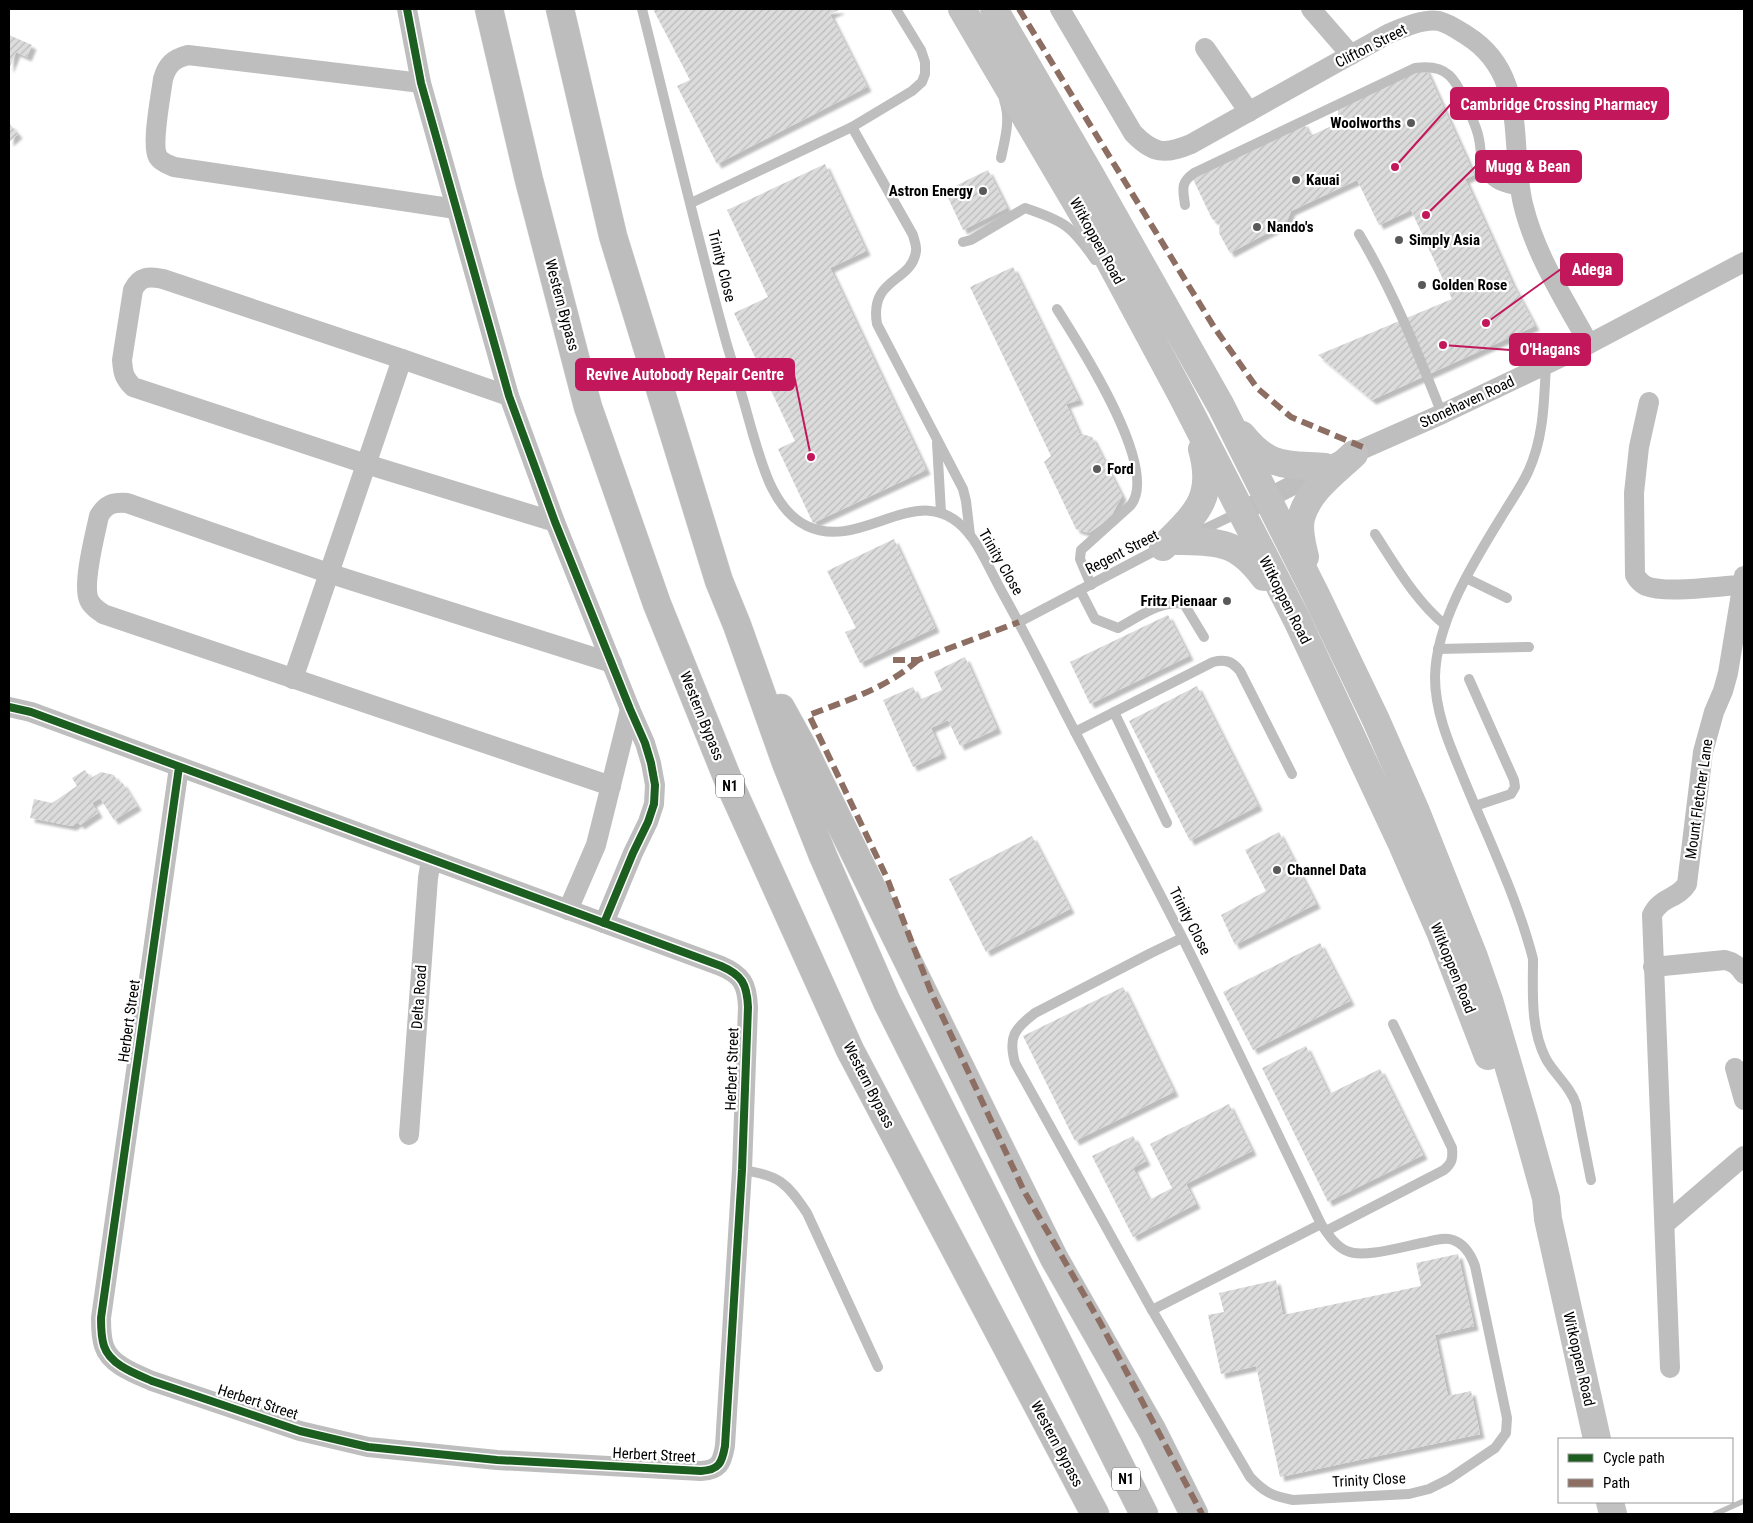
<svg xmlns="http://www.w3.org/2000/svg" width="1753" height="1523" viewBox="0 0 1753 1523" font-family="'Roboto Condensed',sans-serif">
<style>
.lines{fill:none;stroke-linecap:round;stroke-linejoin:round}
.stream{stroke:#bcbcbc;stroke-width:5.5}
.building{fill:url(#building-hatch);filter:url(#shadow)}
.motorway-casing{stroke:#dbdbdb;stroke-width:29}
.service{stroke:#bebebe;stroke-width:10}
.minor{stroke:#bebebe;stroke-width:20}
.secondary{stroke:#c1c1c1;stroke-width:28}
.motorway{stroke:#bdbdbd;stroke-width:28}
.quiet{stroke:#8d6e63;stroke-width:6;stroke-dasharray:12 6;stroke-linecap:butt}
.cycleway-casing{stroke:#fff;stroke-width:11}
.cycleway{stroke:#1b5e20;stroke-width:8}
.poi-dot{fill:#595959;stroke:#fff;stroke-width:2}
.labels{text-anchor:middle;stroke-width:4.5;stroke-linejoin:round;paint-order:stroke}
.shield{fill:#fff;stroke:#4c4c4c;stroke-width:1}
.shield-label{font-size:14px;font-weight:bold;fill:#000}
.street-label{font-size:15px;fill:#000;stroke:#fff}
.poi-label{font-size:15px;font-weight:bold;fill:#000;stroke:#fff;text-anchor:start}
.leader{fill:none;stroke:#c2185b;stroke-width:2}
.callout-dot{fill:#c2185b;stroke:#fff;stroke-width:2}
.callout{fill:#c2185b;stroke:#c2185b;stroke-width:2}
.callout-label{font-size:16px;text-anchor:middle;font-weight:bold;fill:#fff}
</style>
<defs>
<pattern id="building-hatch" width="6" height="6" patternUnits="userSpaceOnUse" patternTransform="scale(1.25)"><rect width="6" height="6" fill="#dcdcdc"/><path d="M-1 1l2-2M0 6l6-6M5 7l2-2" fill="none" stroke="#bbb"/></pattern>
<filter id="shadow"><feDropShadow dx="4.5" dy="4.5" stdDeviation="1" flood-color="#0004"/></filter>
</defs>
<rect width="100%" height="100%" fill="#fff"/>
<g class="lines">
<!-- stream -->
<path class="stream" d="M1715,1514L1744,1501"/>
</g>
<!-- building -->
<g class="building">
<path d="M653,9H841L830,14L867,87L717,164L677,86L690,80Z"/>
<path d="M9,35L32,45L27,57L16,52L9,69Z"/>
<path d="M1425,67L1474,175L1465,179L1512,283L1535,326L1372,400L1318,355L1452,299L1411,210L1379,225L1357,180L1291,211L1286,223L1230,253L1219,233L1220,222L1212,219L1192,177L1303,122L1310,136L1338,123V106Z"/>
<path d="M9,123L18,134L9,142Z"/>
<path d="M825,164L866,251L830,268L926,470L813,523L778,449L795,441L734,313L768,297L727,210Z"/>
<path d="M988,170L1007,208L963,230L945,191Z"/>
<path d="M1013,267L1079,400L1066,404L1079,433L1092,437L1122,496L1110,518L1089,533L1076,529L1044,462L1051,456L970,287Z"/>
<path d="M894,539L935,628L860,663L845,632L856,628L827,571Z"/>
<path d="M1168,615L1189,656L1090,704L1070,662Z"/>
<path d="M965,657L997,729L960,746L948,720L931,728L942,754L913,767L883,700L913,687L919,700L942,690L934,672Z"/>
<path d="M1197,686L1258,806L1190,841L1129,721Z"/>
<path d="M85,770L91,778L101,772L114,775L119,784L122,782L137,806L114,820L100,798L92,803L98,813L80,825L78,822L72,826L30,818L34,799L52,803L77,786L72,778Z"/>
<path d="M1279,832L1316,904L1235,945L1221,915L1266,891L1245,850Z"/>
<path d="M1032,836L1070,909L986,952L949,879Z"/>
<path d="M1320,943L1350,1001L1253,1050L1223,992Z"/>
<path d="M1123,987L1174,1092L1075,1141L1023,1036Z"/>
<path d="M1306,1046L1329,1094L1380,1069L1423,1155L1328,1202L1262,1068Z"/>
<path d="M1229,1104L1252,1151L1186,1184L1196,1204L1133,1237L1092,1156L1133,1136L1146,1161L1133,1168L1149,1200L1172,1188L1150,1144Z"/>
<path d="M1458,1254L1474,1326L1435,1335L1448,1396L1471,1391L1480,1434L1280,1477L1256,1366L1221,1374L1208,1315L1224,1312L1219,1293L1276,1280L1283,1315L1421,1286L1416,1263Z"/>
</g>
<g class="lines">
<defs>
<g id="motorway">
<path d="M489,9L529,180L588,407L657,604L731,787L850,1050L1095,1514"/>
<path d="M560,9L613,236L719,581L737,625L786,763L823,856L887,1002L1144,1514"/>
<path d="M781,708L802,746L1054,1258L1152,1430L1194,1514"/>
</g>
</defs>
<!-- motorway casing -->
<use href="#motorway" class="motorway-casing"/>
<!-- service -->
<g class="service">
<path d="M642,9C670,121 696,233 727,345C736,374 744,402 752,431C758,451 763,470 772,488C780,504 790,518 807,526C865,554 924,469 973,539C984,555 992,574 1002,592C1030,642 1055,694 1082,745C1116,810 1150,874 1183,939C1230,1033 1275,1129 1321,1224C1328,1234 1335,1246 1347,1251C1364,1259 1408,1245 1427,1242C1435,1240 1446,1237 1453,1240C1465,1244 1471,1255 1475,1266L1507,1418L1506,1433L1495,1448L1449,1479L1429,1489L1409,1494L1293,1500C1272,1496 1264,1492 1250,1477L1152,1310L1015,1063C1008,1037 1014,1029 1035,1013L1151,953L1182,938"/>
<path d="M852,127L913,235C914,240 917,246 916,251C912,283 869,277 877,324L963,489L966,501L970,535"/>
<path d="M1001,158C1005,139 1011,119 1004,100"/>
<path d="M691,203L852,127L912,91L922,82L925,74V62L921,50L896,9"/>
<path d="M1185,205C1183,189 1180,183 1194,173L1415,68C1448,63 1455,79 1467,106C1471,117 1477,127 1479,139C1482,152 1479,168 1490,179C1498,187 1510,189 1521,191"/>
<path d="M1359,234C1393,291 1418,353 1442,414"/>
<path d="M963,242L971,240L1025,208C1064,221 1072,226 1095,260"/>
<path d="M1057,309C1079,344 1160,468 1131,505L1081,550L1080,559L1091,585"/>
<path d="M1546,364C1544,401 1544,438 1528,472C1522,485 1513,498 1505,511C1476,558 1436,620 1435,677C1435,714 1451,748 1465,782C1488,838 1518,900 1533,959C1533,992 1530,1028 1546,1059C1555,1075 1570,1086 1576,1104L1591,1180"/>
<path d="M937,443L941,512"/>
<path d="M1194,534L1240,512"/>
<path d="M1375,534C1396,566 1415,600 1445,625"/>
<path d="M1466,578L1507,598"/>
<path d="M1080,590L1095,619L1118,628C1137,618 1162,599 1184,604L1204,637"/>
<path d="M1019,622L1162,547"/>
<path d="M1438,649L1529,647"/>
<path d="M1469,679L1514,780L1515,787L1511,794L1475,806"/>
<path d="M1114,712L1167,823"/>
<path d="M1075,732L1213,662C1225,659 1232,661 1240,671L1292,774"/>
<path d="M742,1170C779,1175 787,1183 807,1213L878,1367"/>
<path d="M1326,1231L1444,1170C1452,1163 1453,1159 1452,1148L1393,1024"/>
<path d="M1152,1310L1321,1224"/>
</g>
<!-- minor -->
<g class="minor">
<path d="M407,9L421,83L509,396L555,522L630,709L645,743L651,763L655,785L654,804L648,822L633,853L604,923"/>
<path d="M1060,9L1133,133C1153,154 1165,155 1191,144L1388,34C1402,28 1424,18 1439,21C1448,23 1458,30 1466,35C1529,74 1509,144 1523,204C1535,254 1564,299 1589,344"/>
<path d="M1311,9L1351,55"/>
<path d="M1205,48L1249,112"/>
<path d="M421,83L188,55C173,59 167,65 163,79C161,95 151,145 158,157C162,163 168,164 174,167L456,209"/>
<path d="M509,396L402,359L163,279C149,276 140,276 133,290L122,360C123,373 124,378 133,387L366,464L555,522"/>
<path d="M1649,402L1639,447L1634,493L1635,575C1638,580 1640,583 1646,586C1666,594 1718,586 1741,585"/>
<path d="M1241,512L1365,448L1442,414L1589,344L1744,262"/>
<path d="M293,679L402,359"/>
<path d="M9,707L31,712L721,966C742,975 747,984 748,1007L742,1170L725,1446C722,1463 719,1470 701,1471L497,1460L368,1447L300,1431L152,1381C136,1374 110,1365 104,1346C101,1337 101,1327 101,1318L179,767"/>
<path d="M611,786L103,614C98,610 92,607 89,600C82,584 95,535 99,516C106,504 113,502 127,503L328,573L612,663"/>
<path d="M568,910L596,845L630,709"/>
<path d="M1653,967L1725,960C1734,962 1739,966 1744,974"/>
<path d="M1735,1068L1744,1100"/>
<path d="M409,1135L428,878L431,860"/>
<path d="M1665,1224L1744,1156"/>
<path d="M1670,1368L1652,915C1660,897 1678,899 1687,884L1703,752L1714,712L1723,691L1728,673L1744,576"/>
</g>
<!-- secondary -->
<g class="secondary">
<path d="M962,9L1101,245L1181,394L1297,620L1401,842L1441,934L1488,1056"/>
<path d="M994,9L1090,174L1221,406L1316,595L1376,720L1415,809L1474,957L1489,1000L1524,1119L1546,1198L1548,1219L1597,1439"/>
<path d="M1242,435C1269,469 1287,464 1325,467"/>
<path d="M1178,541C1220,542 1237,541 1264,577"/>
<path d="M1163,547C1195,514 1216,499 1202,449"/>
<path d="M1305,557C1302,544 1298,531 1301,518C1308,491 1335,472 1354,454"/>
<path d="M1610,1502L1613,1514"/>
</g>
<!-- motorway -->
<use href="#motorway" class="motorway"/>
<!-- quiet -->
<g class="quiet">
<path d="M1019,9L1214,327L1257,388L1291,417L1365,448"/>
<path d="M893,660H918L1019,622"/>
<path d="M918,660C887,688 848,700 809,715L887,878L931,992L1024,1191L1101,1324L1202,1514"/>
</g>
<defs>
<g id="cycleway">
<path d="M407,9L421,83L509,396L555,522L630,709L645,743L651,763L655,785L654,804L648,822L633,853L604,923"/>
<path d="M9,707L31,712L721,966C742,975 747,984 748,1007L742,1170L725,1446C722,1463 719,1470 701,1471L497,1460L368,1447L300,1431L152,1381C136,1374 110,1365 104,1346C101,1337 101,1327 101,1318L179,767"/>
</g>
</defs>
<!-- cycleway casing -->
<use href="#cycleway" class="cycleway-casing"/>
<!-- cycleway -->
<use href="#cycleway" class="cycleway"/>
</g>
<!-- markers -->
<g class="poi-dot">
<circle cx="1411" cy="123" r="5"/>
<circle cx="1296" cy="180" r="5"/>
<circle cx="983" cy="191" r="5"/>
<circle cx="1257" cy="227" r="5"/>
<circle cx="1399" cy="240" r="5"/>
<circle cx="1422" cy="285" r="5"/>
<circle cx="1097" cy="469" r="5"/>
<circle cx="1227" cy="601" r="5"/>
<circle cx="1277" cy="870" r="5"/>
</g>
<g class="labels">
<!-- shield labels -->
<g class="shield">
<rect x="716" y="774.5" width="28" height="23" rx="4"/>
<rect x="1112" y="1467.5" width="28" height="23" rx="4"/>
</g>
<g class="shield-label">
<text x="730" y="791">N1</text>
<text x="1126" y="1484">N1</text>
</g>
<!-- street labels -->
<g class="street-label">
<text transform="translate(1371 46) rotate(-27)" y="5">Clifton Street</text>
<text transform="translate(1097 241) rotate(61)" y="5">Witkoppen Road</text>
<text transform="translate(722 266) rotate(76)" y="5">Trinity Close</text>
<text transform="translate(562 305) rotate(75)" y="5">Western Bypass</text>
<text transform="translate(1467 402) rotate(-25)" y="5">Stonehaven Road</text>
<text transform="translate(1122 552) rotate(-27)" y="5">Regent Street</text>
<text transform="translate(1001 562) rotate(60)" y="5">Trinity Close</text>
<text transform="translate(1285 600) rotate(63)" y="5">Witkoppen Road</text>
<text transform="translate(702 716) rotate(68)" y="5">Western Bypass</text>
<text transform="translate(1699 799) rotate(-82)" y="5">Mount Fletcher Lane</text>
<text transform="translate(1190 921) rotate(63)" y="5">Trinity Close</text>
<text transform="translate(1453 968) rotate(68)" y="5">Witkoppen Road</text>
<text transform="translate(419 997) rotate(-86)" y="5">Delta Road</text>
<text transform="translate(129 1021) rotate(-82)" y="5">Herbert Street</text>
<text transform="translate(732 1069) rotate(-88)" y="5">Herbert Street</text>
<text transform="translate(869 1085) rotate(63)" y="5">Western Bypass</text>
<text transform="translate(1579 1359) rotate(77)" y="5">Witkoppen Road</text>
<text transform="translate(258 1402) rotate(18)" y="5">Herbert Street</text>
<text transform="translate(1057 1444) rotate(62)" y="5">Western Bypass</text>
<text transform="translate(654 1455) rotate(3)" y="5">Herbert Street</text>
<text transform="translate(1369 1480) rotate(-3)" y="5">Trinity Close</text>
</g>
<!-- poi labels -->
<g class="poi-label">
<text x="1401" y="128" text-anchor="end">Woolworths</text>
<text x="1306" y="185">Kauai</text>
<text x="973" y="196" text-anchor="end">Astron Energy</text>
<text x="1267" y="232">Nando's</text>
<text x="1409" y="245">Simply Asia</text>
<text x="1432" y="290">Golden Rose</text>
<text x="1107" y="474">Ford</text>
<text x="1217" y="606" text-anchor="end">Fritz Pienaar</text>
<text x="1287" y="875">Channel Data</text>
</g>
</g>
<!-- callouts -->
<path class="leader" d="M1395 167L1451 104M1426 215L1476 166M1486 323L1561 269M1443 345L1510 350M811 457L794 375"/>
<g class="callout-dot">
<circle cx="1395" cy="167" r="5"/>
<circle cx="1426" cy="215" r="5"/>
<circle cx="1486" cy="323" r="5"/>
<circle cx="1443" cy="345" r="5"/>
<circle cx="811" cy="457" r="5"/>
</g>
<g class="callout">
<rect x="1451" y="88" width="217" height="31" rx="5"/>
<rect x="1476" y="151" width="105" height="31" rx="5"/>
<rect x="1561" y="254" width="61" height="31" rx="5"/>
<rect x="1510" y="334" width="80" height="31" rx="5"/>
<rect x="576" y="359" width="218" height="31" rx="5"/>
</g>
<g class="callout-label">
<text x="1559" y="110">Cambridge Crossing Pharmacy</text>
<text x="1528" y="172">Mugg &amp; Bean</text>
<text x="1592" y="275">Adega</text>
<text x="1550" y="355">O'Hagans</text>
<text x="685" y="380">Revive Autobody Repair Centre</text>
</g>
<!-- border -->
<rect width="1753" height="1523" fill="none" stroke="#000000" stroke-width="20"/>
<!-- legend -->
<rect x="1558" y="1438" width="175" height="65" fill="#ffffff" stroke="#999999"/>
<rect x="1568" y="1454" width="25" height="8" fill="#1b5e20" stroke="#999999"/>
<text x="1603" y="1463" font-size="15" fill="#000000">Cycle path</text>
<rect x="1568" y="1479" width="25" height="8" fill="#8d6e63" stroke="#999999"/>
<text x="1603" y="1488" font-size="15" fill="#000000">Path</text>
</svg>
